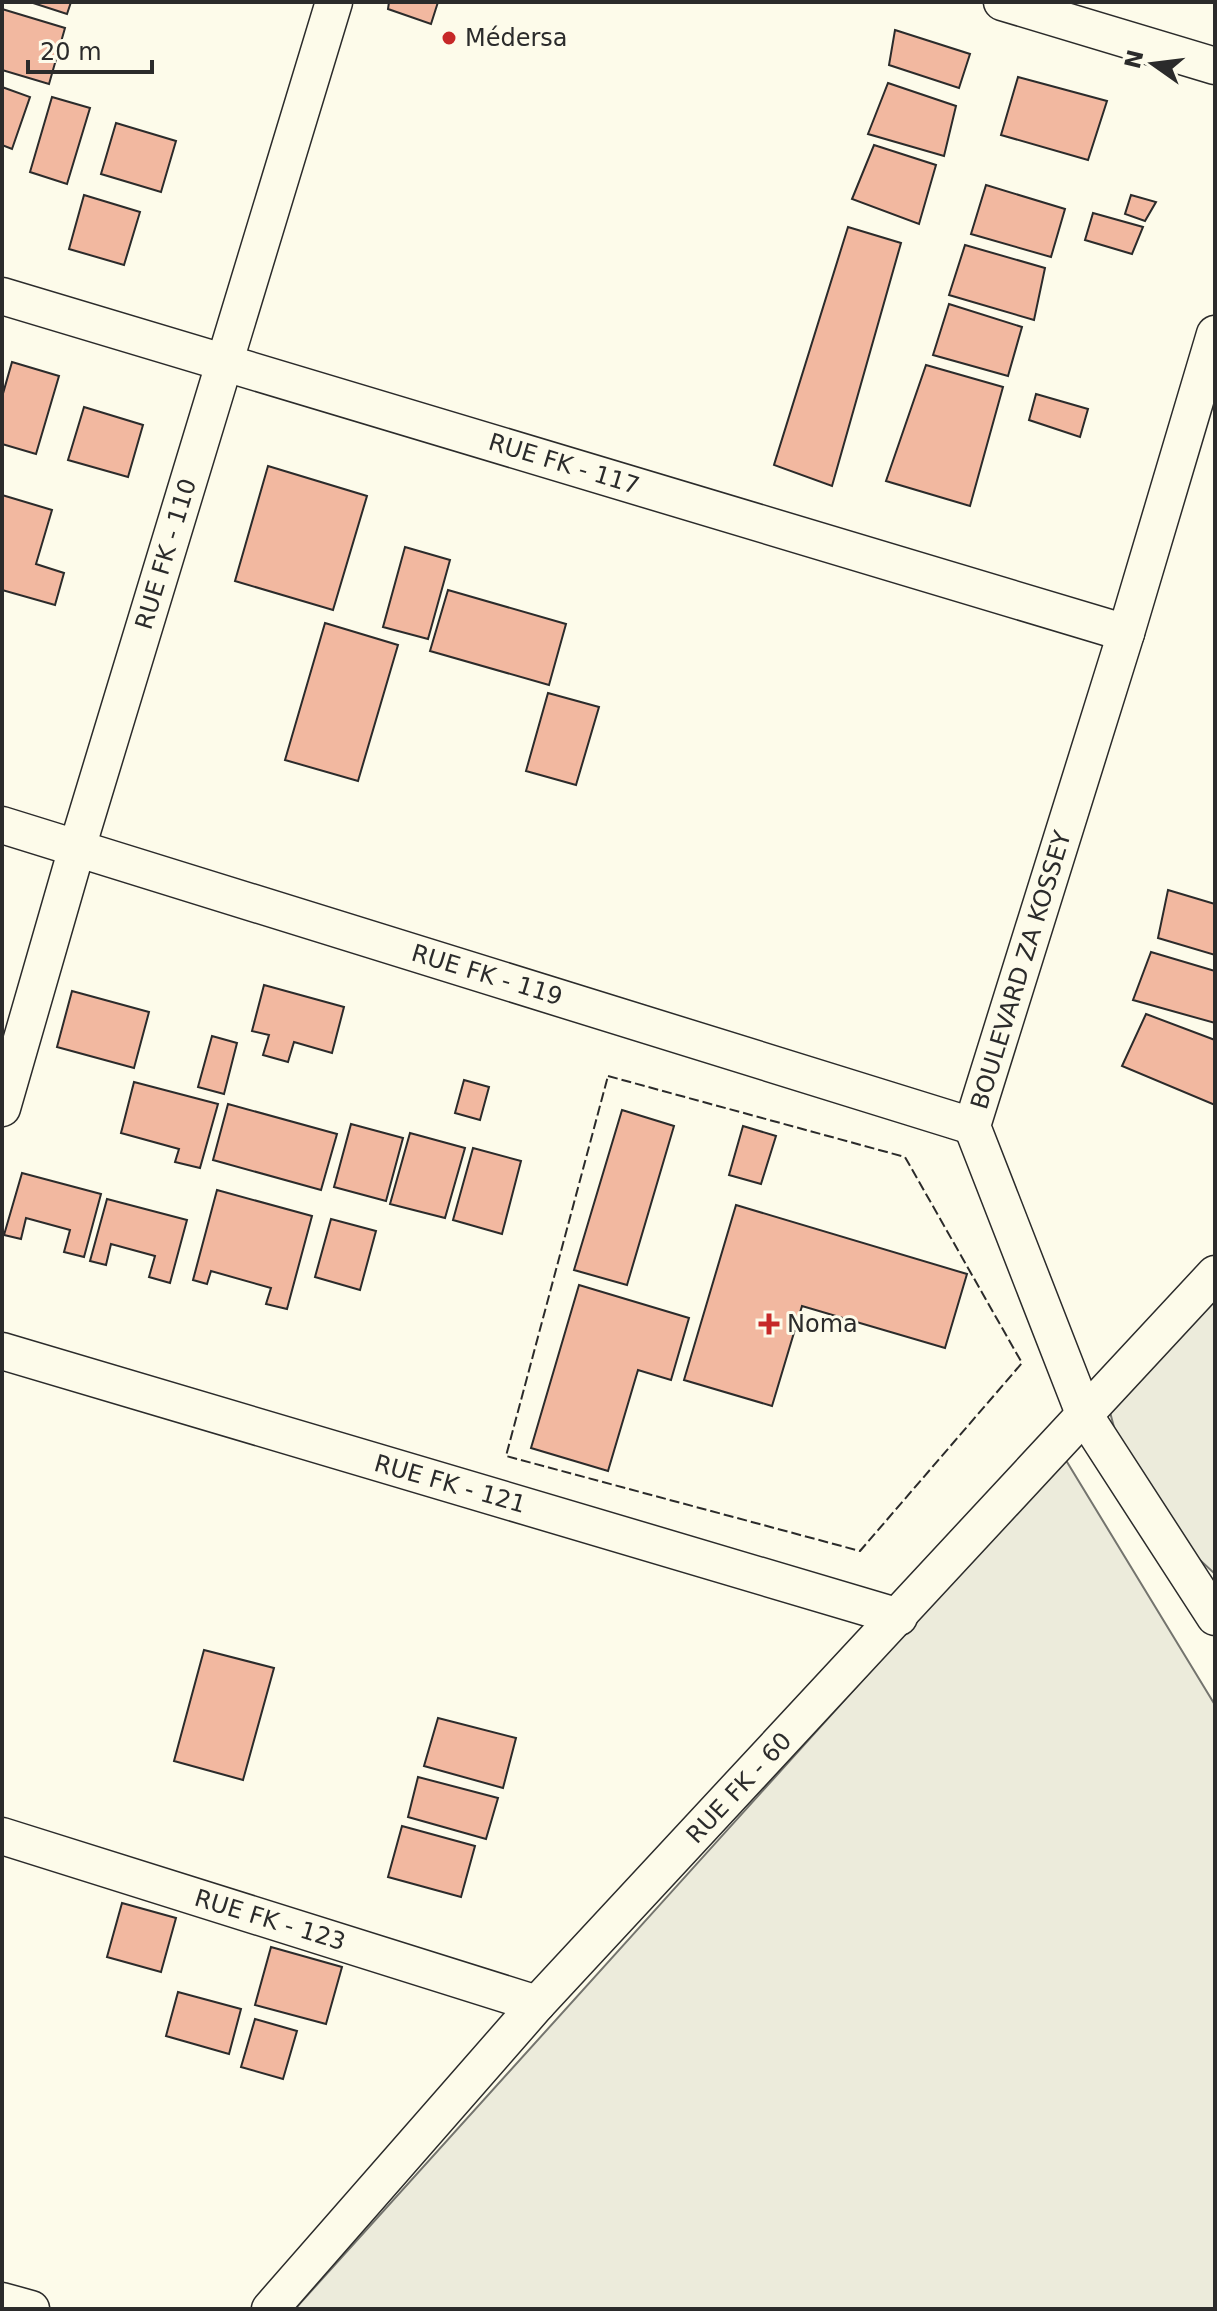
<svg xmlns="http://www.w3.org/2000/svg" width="1217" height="2311" viewBox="0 0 1217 2311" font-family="'DejaVu Sans',sans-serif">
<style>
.green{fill:#ecebdb;stroke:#74746e;stroke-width:2}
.building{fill:#f2b8a0;stroke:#2b2b2b;stroke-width:2}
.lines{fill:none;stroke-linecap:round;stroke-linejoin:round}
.street-casing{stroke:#2b2b2b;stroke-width:39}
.street{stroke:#fdfbea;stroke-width:36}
.fence{stroke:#2b2b2b;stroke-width:2;stroke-dasharray:10 4;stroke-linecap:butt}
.poi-dot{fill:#c62828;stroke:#fdfbea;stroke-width:3}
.labels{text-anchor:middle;stroke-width:6;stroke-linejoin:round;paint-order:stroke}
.poi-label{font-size:24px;fill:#2b2b2b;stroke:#fdfbea;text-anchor:start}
.street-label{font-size:24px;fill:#2b2b2b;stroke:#fdfbea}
</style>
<rect width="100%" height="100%" fill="#fdfbea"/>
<!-- green -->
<g class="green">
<path d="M1215,1281V1574L1133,1498L1107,1401Z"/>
<path d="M1064,1457L1215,1705V2309H295Z"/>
</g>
<!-- building -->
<g class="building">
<path d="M30,2H71L67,14Z"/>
<path d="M389,2H438L431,24L388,9Z"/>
<path d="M2,9L65,28L49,84L2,70Z"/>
<path d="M895,30L970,54L959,88L889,65Z"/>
<path d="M1018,77L1107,101L1088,160L1001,135Z"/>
<path d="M888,83L956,106L944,156L868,134Z"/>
<path d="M2,87L30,97L12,149L2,145Z"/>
<path d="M52,97L90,108L67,184L30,172Z"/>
<path d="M116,123L176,141L161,192L101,174Z"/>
<path d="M874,145L936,165L919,224L852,199Z"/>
<path d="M986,185L1065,209L1051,257L971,234Z"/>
<path d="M84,195L140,212L124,265L69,249Z"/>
<path d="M1131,195L1156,202L1145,221L1125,214Z"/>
<path d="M1093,213L1143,227L1132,254L1085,240Z"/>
<path d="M848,227L901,243L832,486L774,465Z"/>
<path d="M965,245L1045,268L1034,320L949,295Z"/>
<path d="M949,304L1022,327L1008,376L933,355Z"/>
<path d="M12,362L59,376L36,454L2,444V397Z"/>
<path d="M926,365L1003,387L970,506L886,481Z"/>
<path d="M1036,394L1088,409L1080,437L1029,420Z"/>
<path d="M84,407L143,425L128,477L68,460Z"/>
<path d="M268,466L367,496L333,610L235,581Z"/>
<path d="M2,495L52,510L36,564L64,573L55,605L2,590Z"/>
<path d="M405,547L450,560L428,639L383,627Z"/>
<path d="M448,590L566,624L549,685L430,651Z"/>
<path d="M325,623L398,645L358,781L285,760Z"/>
<path d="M548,693L599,707L576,785L526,771Z"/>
<path d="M1168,890L1215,904V955L1158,938Z"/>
<path d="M1151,952L1215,971V1023L1133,1000Z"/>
<path d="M264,985L344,1007L332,1053L294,1042L288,1062L263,1055L269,1035L252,1031Z"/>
<path d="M72,991L149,1012L134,1068L57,1047Z"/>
<path d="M1146,1014L1215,1040V1105L1122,1066Z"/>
<path d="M212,1036L237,1043L224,1094L198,1087Z"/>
<path d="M464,1080L489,1087L480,1120L455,1113Z"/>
<path d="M134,1082L218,1104L200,1168L175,1162L179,1149L121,1133Z"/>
<path d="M228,1104L337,1134L321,1190L213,1160Z"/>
<path d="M622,1110L674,1126L627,1285L574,1270Z"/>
<path d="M351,1124L403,1138L386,1201L334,1187Z"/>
<path d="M743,1126L776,1136L761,1184L729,1175Z"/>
<path d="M410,1133L465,1148L445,1218L390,1204Z"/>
<path d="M473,1148L521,1161L502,1234L453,1220Z"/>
<path d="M22,1173L101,1194L84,1257L64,1252L70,1230L26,1218L21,1239L4,1235Z"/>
<path d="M217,1190L312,1216L287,1309L266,1304L271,1288L211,1271L207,1284L193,1280Z"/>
<path d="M107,1199L187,1220L170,1283L149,1277L155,1256L111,1244L106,1265L90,1261Z"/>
<path d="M736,1205L967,1274L945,1348L802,1306L772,1406L684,1380Z"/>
<path d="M331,1219L376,1231L360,1290L315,1277Z"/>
<path d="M579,1285L689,1318L671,1380L638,1370L608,1471L531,1448Z"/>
<path d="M204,1650L274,1668L243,1780L174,1761Z"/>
<path d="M438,1718L516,1738L503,1788L424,1766Z"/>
<path d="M418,1777L498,1798L486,1839L408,1817Z"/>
<path d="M402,1826L475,1846L461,1897L388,1877Z"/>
<path d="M122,1903L176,1918L161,1972L107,1957Z"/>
<path d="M271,1947L342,1967L326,2024L255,2005Z"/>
<path d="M178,1992L241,2009L229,2054L166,2036Z"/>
<path d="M255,2019L297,2031L283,2079L241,2067Z"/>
</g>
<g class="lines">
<defs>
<g id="street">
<path d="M1002,2L1215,66"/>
<path d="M2,296L1126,633"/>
<path d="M1215,334L1126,633L972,1126L1085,1416L1215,1617"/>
<path d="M2,825L972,1126"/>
<path d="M2,1108L77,848L334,2"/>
<path d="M2,1351L899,1617"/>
<path d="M2,1836L537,2004"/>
<path d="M2,2301L31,2309"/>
<path d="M270,2309L537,2004L1215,1274"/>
</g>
</defs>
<!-- street casing -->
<use href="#street" class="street-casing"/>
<!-- street -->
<use href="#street" class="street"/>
<!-- fence -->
<path class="fence" d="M608,1076L905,1157L1022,1363L860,1551L506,1456Z"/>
</g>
<!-- markers -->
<g class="poi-dot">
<circle cx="449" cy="38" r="8"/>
<path d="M765 1312h8v8h8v8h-8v8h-8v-8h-8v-8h8z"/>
</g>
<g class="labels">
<!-- poi labels -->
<g class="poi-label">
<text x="465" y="46">Médersa</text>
<text x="787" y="1332">Noma</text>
</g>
<!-- street labels -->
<g class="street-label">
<text transform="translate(564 464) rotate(17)" y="8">RUE FK - 117</text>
<text transform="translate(166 554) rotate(-73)" y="8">RUE FK - 110</text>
<text transform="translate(1021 970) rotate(-73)" y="8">BOULEVARD ZA KOSSEY</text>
<text transform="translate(487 975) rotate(17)" y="8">RUE FK - 119</text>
<text transform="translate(450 1484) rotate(16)" y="8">RUE FK - 121</text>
<text transform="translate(739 1788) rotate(-47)" y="8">RUE FK - 60</text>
<text transform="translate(270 1920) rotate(17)" y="8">RUE FK - 123</text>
</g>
</g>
<!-- border -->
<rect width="1217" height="2311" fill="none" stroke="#2b2b2b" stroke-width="8"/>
<!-- north arrow -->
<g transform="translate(1153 64) rotate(284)" stroke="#fdfbea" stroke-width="6" paint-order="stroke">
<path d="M0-6L14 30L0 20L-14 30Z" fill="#2b2b2b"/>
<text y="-12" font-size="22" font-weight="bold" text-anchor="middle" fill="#2b2b2b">N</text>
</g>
<!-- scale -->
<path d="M28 60v12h124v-12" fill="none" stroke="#2b2b2b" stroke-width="4"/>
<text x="40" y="60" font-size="24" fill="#2b2b2b" stroke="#fdfbea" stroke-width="6" paint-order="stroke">20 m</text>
</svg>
